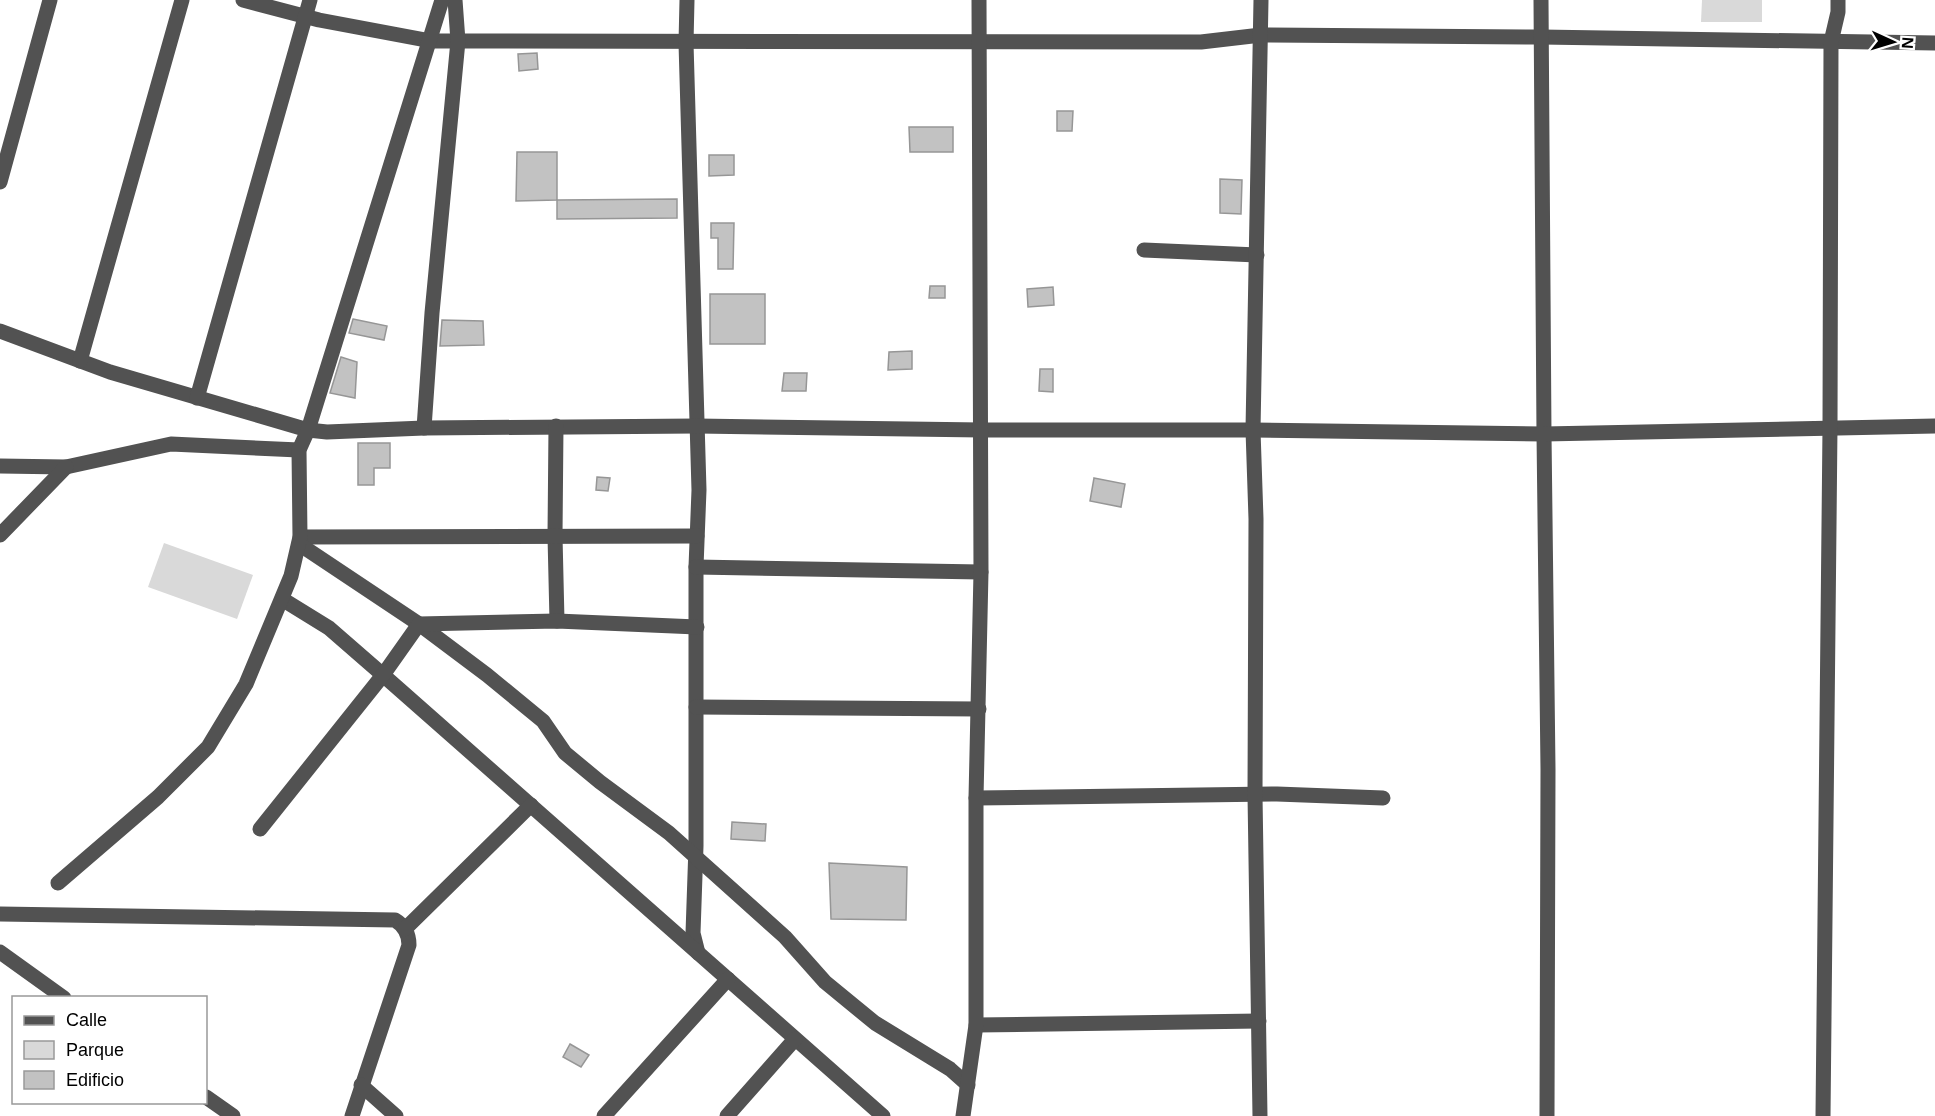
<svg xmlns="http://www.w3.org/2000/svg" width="1935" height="1116" viewBox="0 0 1935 1116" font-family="Helvetica,sans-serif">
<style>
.green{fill:#d9d9d9}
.building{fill:#c2c2c2;stroke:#969696;stroke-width:1.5}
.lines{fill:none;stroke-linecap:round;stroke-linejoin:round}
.minor{stroke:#525252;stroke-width:15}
</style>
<rect width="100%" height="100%" fill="#fff"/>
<!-- green -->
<g class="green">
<path d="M1702,0H1762V22H1701Z"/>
<path d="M164,543L253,575L237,619L148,587Z"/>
</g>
<!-- building -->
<g class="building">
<path d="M537,53L538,69L519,71L518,54Z"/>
<path d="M1057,111H1073L1072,131H1057Z"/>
<path d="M909,127H953V152H910Z"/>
<path d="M517,152H557V200L516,201Z"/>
<path d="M709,155H734V175L709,176Z"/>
<path d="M1220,179L1242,180L1241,214L1220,213Z"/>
<path d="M677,199V218L557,219V200Z"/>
<path d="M711,223H734L733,269H718V238H711Z"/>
<path d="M930,286H945V298H929Z"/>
<path d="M1053,287L1054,305L1028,307L1027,289Z"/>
<rect x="710" y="294" width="55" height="50"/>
<path d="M353,319L387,326L384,340L349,333Z"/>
<path d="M442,320L483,321L484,345L440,346Z"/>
<path d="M912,351V369L888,370L889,352Z"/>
<path d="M341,357L357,362L355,398L330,393Z"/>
<path d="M1040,369H1053V392L1039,391Z"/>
<path d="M784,373H807L806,391H782Z"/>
<path d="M358,443H390V468H374V485H358Z"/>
<path d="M597,477L610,478L608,491L596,490Z"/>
<path d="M1094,478L1125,484L1121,507L1090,501Z"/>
<path d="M732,822L766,824L765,841L731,839Z"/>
<path d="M829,863L907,867L906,920L831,919Z"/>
<path d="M570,1044L589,1055L581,1067L563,1057Z"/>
</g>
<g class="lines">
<!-- minor -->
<g class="minor">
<path d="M243,0L319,20L431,41L1201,42L1261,35L1541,37L1935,43"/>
<path d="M687,0L686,43L699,490L696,567V846L693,933L698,953"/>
<path d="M1541,0L1544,434L1548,769L1547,1116"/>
<path d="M0,182L50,0"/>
<path d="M1144,250L1257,255"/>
<path d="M0,331L110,372L308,430L327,432L424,428L697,426L982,430H1253L1544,434L1935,426"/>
<path d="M80,361L182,0"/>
<path d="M197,398L310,0"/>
<path d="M556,426L555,536L557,621"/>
<path d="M424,428L432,313L458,41L455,0"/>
<path d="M0,466L66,467L171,444L299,450"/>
<path d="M0,535L66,467"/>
<path d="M300,537L697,536"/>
<path d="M299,544L419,624L487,675L543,721L565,753L600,782L669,833L785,937L825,982L875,1023L950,1069L968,1085"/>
<path d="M696,567L981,572"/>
<path d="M282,599L329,628L383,675L883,1116"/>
<path d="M696,707L979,709"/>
<path d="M976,798L1277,794L1383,798"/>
<path d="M260,829L383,675L419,624L557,621L697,627"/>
<path d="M58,883L158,797L208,747L246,684L291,576L300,537L299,450L308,430L442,0"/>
<path d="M0,914L395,920C405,926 409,934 409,945L352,1116"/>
<path d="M405,929L531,805"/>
<path d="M0,952L64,998"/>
<path d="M976,1025L1259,1021"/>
<path d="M361,1085L396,1116"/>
<path d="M206,1097L233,1116"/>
<path d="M604,1116L728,979"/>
<path d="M727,1116L795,1039"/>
<path d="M963,1116L976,1025V798L981,572L979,0"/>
<path d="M1260,1116L1255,795L1256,519L1253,430L1261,0"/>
<path d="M1823,1116L1830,427L1831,42L1838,12V0"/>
</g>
</g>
<!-- legend -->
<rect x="12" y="996" width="195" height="108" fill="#ffffff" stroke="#999999" stroke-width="1.5"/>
<rect x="24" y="1016" width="30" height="9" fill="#525252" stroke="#999999" stroke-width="1.5"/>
<text x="66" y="1026" font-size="18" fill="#000000">Calle</text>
<rect x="24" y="1041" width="30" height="18" fill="#d9d9d9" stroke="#999999" stroke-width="1.5"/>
<text x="66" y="1056" font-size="18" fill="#000000">Parque</text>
<rect x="24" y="1071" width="30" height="18" fill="#c2c2c2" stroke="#999999" stroke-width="1.5"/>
<text x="66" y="1086" font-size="18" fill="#000000">Edificio</text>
<!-- north arrow -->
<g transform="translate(1893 42) rotate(94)" stroke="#ffffff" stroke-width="4.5" paint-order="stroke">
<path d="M0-4.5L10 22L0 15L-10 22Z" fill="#000000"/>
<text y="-9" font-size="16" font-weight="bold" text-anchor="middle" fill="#000000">N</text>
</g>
</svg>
